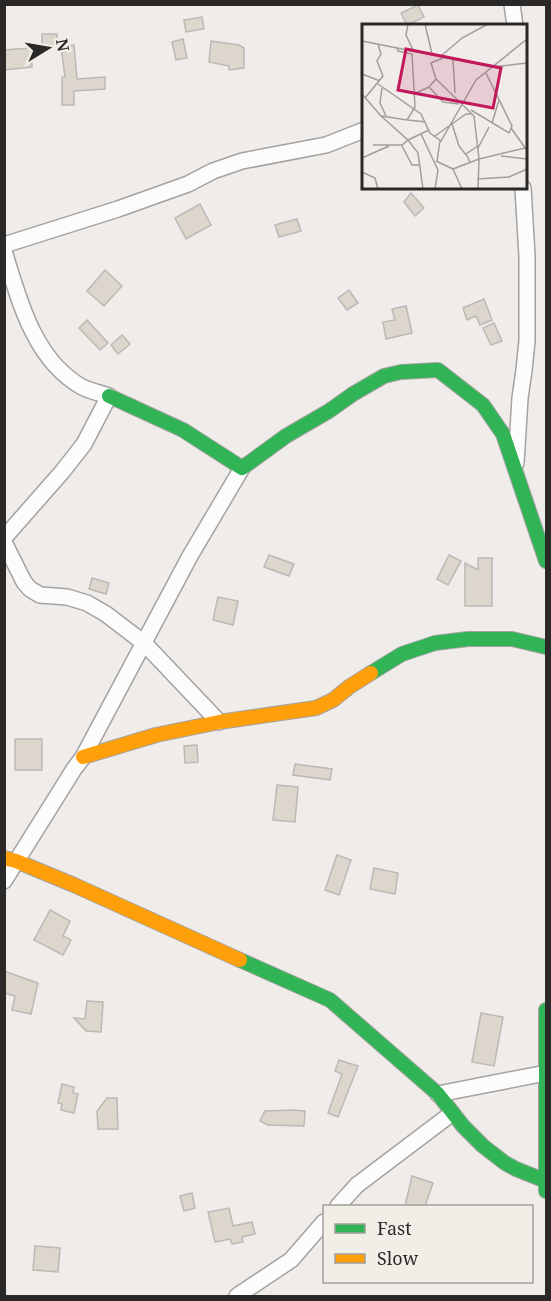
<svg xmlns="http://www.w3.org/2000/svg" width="551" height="1301" viewBox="0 0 551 1301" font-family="'Noto Serif',serif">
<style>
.building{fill:#ddd6cc;stroke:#bbb9b6;stroke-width:1.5}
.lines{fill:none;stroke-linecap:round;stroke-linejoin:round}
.street-casing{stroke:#a4a2a0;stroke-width:18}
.fast-casing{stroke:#a4a2a0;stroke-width:16}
.slow-casing{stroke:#a4a2a0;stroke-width:16}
.street{stroke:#fdfcfc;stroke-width:15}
.fast{stroke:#30b455;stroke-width:14}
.slow{stroke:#ff9f0a;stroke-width:14}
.inset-road{fill:none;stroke:#a09e9b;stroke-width:1.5}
.view{fill:#c2185b;fill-opacity:0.15;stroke:#c2185b;stroke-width:3}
.inset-edge{fill:none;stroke:#2a2927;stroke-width:3}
</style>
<rect width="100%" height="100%" fill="#efece9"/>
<!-- building -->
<g class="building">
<path d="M418,5L424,17L407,25L401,13Z"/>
<path d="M202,17L204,29L186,32L184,20Z"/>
<rect x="42" y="34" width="15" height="13"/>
<path d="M183,39L187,58L176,60L172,42Z"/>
<path d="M211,41L239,45L244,48V68L229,70V66L209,62Z"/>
<path d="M74,45L77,79L105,77V89L74,91V105H62V77H65L61,46Z"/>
<path d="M31,48L32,67L4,70V50Z"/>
<path d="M411,193L424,208L415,216L404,202Z"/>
<path d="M200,204L211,225L186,239L175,218Z"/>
<path d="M297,219L301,231L279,237L275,225Z"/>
<path d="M105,270L122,286L104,306L87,291Z"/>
<path d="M349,290L358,303L347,310L338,298Z"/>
<path d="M484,299L492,320L480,325L476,316L467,320L463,308Z"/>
<path d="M406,306L412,333L386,339L383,322L395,320L392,309Z"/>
<path d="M87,320L108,343L100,350L79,328Z"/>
<path d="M494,323L502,341L491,345L483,328Z"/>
<path d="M122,335L130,344L118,354L111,345Z"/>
<path d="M269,555L294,564L289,576L264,567Z"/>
<path d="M449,555L461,561L448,585L437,579Z"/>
<path d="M478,558H492V606H465V563L478,570Z"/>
<path d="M92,578L109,583L106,594L89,589Z"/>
<path d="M218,597L238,601L233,625L213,620Z"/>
<rect x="15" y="739" width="27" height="31"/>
<path d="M197,745L198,762L185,763L184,746Z"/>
<path d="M295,764L332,769L330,780L293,775Z"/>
<path d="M277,785L298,787L295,822L273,820Z"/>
<path d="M337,855L351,860L339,895L325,890Z"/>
<path d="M374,868L398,873L395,894L370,889Z"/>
<path d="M50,910L70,921L63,936L71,940L63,955L34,940Z"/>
<path d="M4,971L38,983L31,1014L12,1010L15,996L4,993Z"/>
<path d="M87,1001L103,1002L101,1032L86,1031L74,1018L85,1019Z"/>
<path d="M481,1013L503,1017L494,1066L472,1062Z"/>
<path d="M339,1060L358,1066L338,1117L328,1113L342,1074L335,1071Z"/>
<path d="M62,1084L74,1087L73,1093L78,1094L74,1113L61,1110L62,1104L58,1103Z"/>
<path d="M107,1098H117L118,1129H98L97,1111Z"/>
<path d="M292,1110L305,1111L304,1126L268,1125L260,1121L265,1111Z"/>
<path d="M412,1176L433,1183L425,1206H405Z"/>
<path d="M192,1193L195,1208L184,1211L180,1196Z"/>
<path d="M229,1208L233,1226L252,1222L255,1234L242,1237L243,1242L232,1244L230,1239L215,1242L208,1212Z"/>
<path d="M35,1246L60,1248L58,1272L33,1270Z"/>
</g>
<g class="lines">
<defs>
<g id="street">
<path d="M512,4L515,26"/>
<path d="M4,245L118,209L188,184L213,171L242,161L326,145L364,130"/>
<path d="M4,251C19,300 34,360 82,387C90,391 100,393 109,396L84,444L62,472L4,538"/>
<path d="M516,463L520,398L524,370L527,341V256L523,188"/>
<path d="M4,542L24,582L30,589L40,595L67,597L87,603L106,614L144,643L219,722"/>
<path d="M4,881L74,769L83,757L190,556L242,468"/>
<path d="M438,1094L546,1073"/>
<path d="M338,1206L357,1185L451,1114"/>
<path d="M237,1296L291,1260L324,1222"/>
</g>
<g id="fast">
<path d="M109,396L183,430L242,468L286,436L329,411L353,394L384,376L401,372L438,370L483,405L503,434L546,561"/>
<path d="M371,673L402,654L435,643L468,639H512L546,647"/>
<path d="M240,960L330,1000L438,1094L463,1126L483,1146L505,1163L516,1169L546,1181"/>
<path d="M546,1010V1191"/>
</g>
<g id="slow">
<path d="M83,757L156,735L219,722L316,708L333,700L349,687L371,673"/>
<path d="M4,858L16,861L74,885L240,960"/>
</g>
</defs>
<!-- street casing -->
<use href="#street" class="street-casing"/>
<!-- fast casing -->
<use href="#fast" class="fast-casing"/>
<!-- slow casing -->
<use href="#slow" class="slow-casing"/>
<!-- street -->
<use href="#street" class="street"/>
<!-- fast -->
<use href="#fast" class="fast"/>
<!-- slow -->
<use href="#slow" class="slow"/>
</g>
<!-- overview -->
<g transform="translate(362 24)">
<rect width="165" height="165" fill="#efece9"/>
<path class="inset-road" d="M46,0L44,11L51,26M63,0L70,30M0,17L130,43L165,39M35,23L36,27L50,30L53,83L45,96L19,92L46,116L67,106M79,32L100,14L126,0M91,35L93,69M0,50L18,57M74,55L112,92L117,135L91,145L100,165M16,60L59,90L68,109L79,117L114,56L165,15M67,63L74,55L69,39L81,34M20,64L18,79L24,92M54,69L67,63L81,78L97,80M0,70L19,92M3,74L21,52L15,37L19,30L16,20M109,86L147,109L150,102L124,49M46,96L64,98M130,99L137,76M90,100L97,122L104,131M149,104L164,125M59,110L76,146L73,165M73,112L104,90H110M11,121H40L46,116L56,129L61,165M40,122L50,141H57M116,124L127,103M139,132L165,135M0,134L27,122M74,137L91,145M75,137L78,117M108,138L104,130L116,122M0,148L13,154L16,165M115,155L147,153L165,145M116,165L117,135L163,124"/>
<path class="view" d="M44,25L139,44L131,84L36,66Z"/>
<rect width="165" height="165" class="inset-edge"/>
</g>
<!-- border -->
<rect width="551" height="1301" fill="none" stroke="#2a2927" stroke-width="12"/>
<!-- legend -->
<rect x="323" y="1205" width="210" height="78" fill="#f1ede7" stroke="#a19f9a" stroke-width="1.5"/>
<rect x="335" y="1224" width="30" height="9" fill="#30b455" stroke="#a19f9a" stroke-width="1.5"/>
<text x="377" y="1235" font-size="18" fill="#2a2927">Fast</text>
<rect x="335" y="1254" width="30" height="9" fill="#ff9f0a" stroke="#a19f9a" stroke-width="1.5"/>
<text x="377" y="1265" font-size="18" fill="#2a2927">Slow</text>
<!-- north arrow -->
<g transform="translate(48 48) rotate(79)" stroke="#f1ede7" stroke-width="4.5" paint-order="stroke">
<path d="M0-4.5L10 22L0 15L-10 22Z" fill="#2a2927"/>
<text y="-9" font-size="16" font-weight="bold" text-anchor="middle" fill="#2a2927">N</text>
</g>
</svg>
